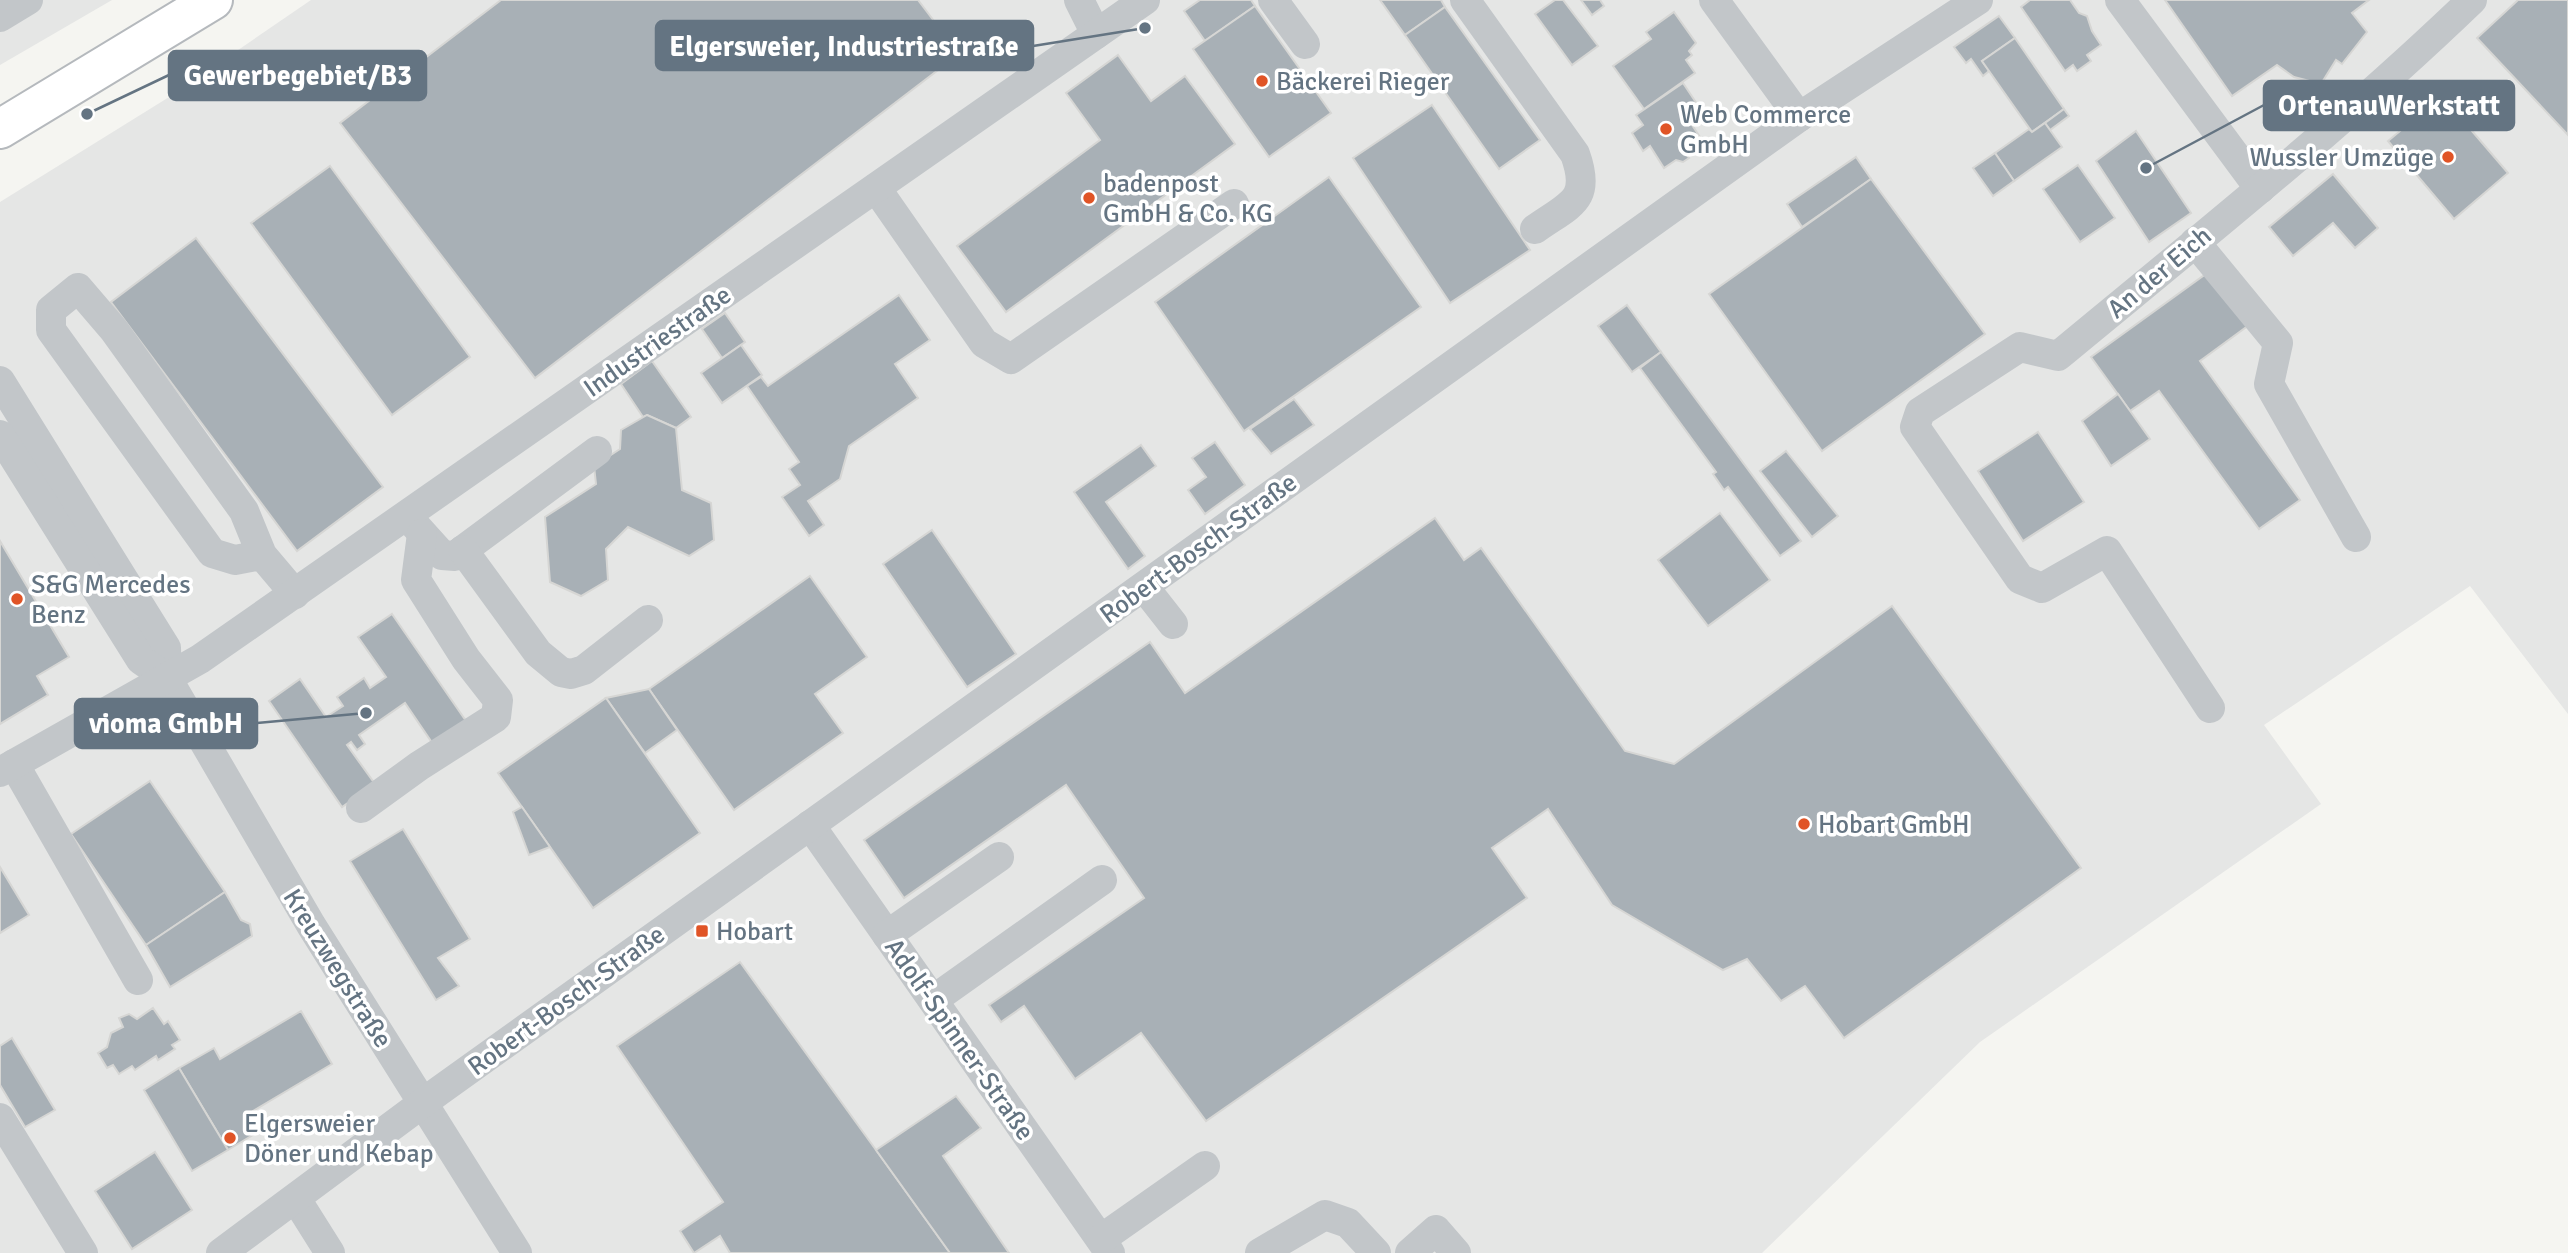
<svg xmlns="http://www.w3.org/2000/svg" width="2568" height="1253" viewBox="0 0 2568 1253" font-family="Signika,sans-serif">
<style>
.built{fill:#e5e6e5}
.building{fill:#a8b0b6;stroke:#d6d6d4;stroke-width:2}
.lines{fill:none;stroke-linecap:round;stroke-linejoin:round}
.major-casing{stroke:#b5b9bd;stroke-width:42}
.minor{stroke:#c2c6c9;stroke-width:30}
.major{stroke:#fff;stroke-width:38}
.poi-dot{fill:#e05426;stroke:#fff;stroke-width:2.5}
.labels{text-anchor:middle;stroke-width:7;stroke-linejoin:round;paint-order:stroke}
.poi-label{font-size:26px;fill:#647482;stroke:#fff;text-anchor:start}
.street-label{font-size:26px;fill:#647482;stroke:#fff}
.leader{fill:none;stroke:#647482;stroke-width:2.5}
.callout-dot{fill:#647482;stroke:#fff;stroke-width:2.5}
.callout{fill:#647482;stroke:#647482;stroke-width:2.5}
.callout-label{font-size:28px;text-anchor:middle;font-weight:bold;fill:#fff}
</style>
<rect width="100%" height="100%" fill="#f5f5f1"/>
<!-- built -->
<g class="built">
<path d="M0,0H112L0,65Z"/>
<path d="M311,0H2568V714L2470,586L2264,725L2321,804L1980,1042L1762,1253H0V202L174,94Z"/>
</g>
<!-- building -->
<g class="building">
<path d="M501,0H918L959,54L535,378L340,123Z"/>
<path d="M1200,0H1251L1255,6L1205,41L1184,11Z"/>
<path d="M1380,0H1441L1445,7L1405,35Z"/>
<path d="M1555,0H1563L1598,46L1572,65L1535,14Z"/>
<path d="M1581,0H1600L1604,6L1592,15Z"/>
<path d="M2030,0H2070L2079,13L2087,16L2092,31L2101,45L2087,55L2091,61L2077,71L2073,65L2065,71L2021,7Z"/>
<path d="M2165,0H2369L2352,13L2367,32L2342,64L2336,60L2321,84L2294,77L2277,65L2232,96Z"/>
<path d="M2518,0H2568V135L2477,38Z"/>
<path d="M1255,6L1331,113L1269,157L1193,49Z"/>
<path d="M1445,7L1540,140L1499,169L1405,35Z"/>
<path d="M1674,12L1696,43L1689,51L1692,55L1686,60L1695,73L1644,109L1613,66L1651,39L1646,32Z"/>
<path d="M1999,16L2015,38L1982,61L1989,71L1983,76L1971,59L1966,63L1954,47Z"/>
<path d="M2015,38L2064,109L2032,132L1982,61Z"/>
<path d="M1118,55L1151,101L1185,76L1235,144L1006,312L957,246L1100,140L1066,93Z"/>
<path d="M1683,83L1703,113L1690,122L1700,137L1683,149L1689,158L1683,162L1676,160L1664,168L1650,146L1643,151L1632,133L1643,125L1636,115Z"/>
<path d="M2442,96L2508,173L2454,219L2388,141Z"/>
<path d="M1432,105L1530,250L1450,303L1353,158Z"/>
<path d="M2064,109L2069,116L2050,130L2045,123Z"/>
<path d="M2045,123L2062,147L2014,181L1995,153L2029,129L2032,132Z"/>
<path d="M2136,131L2191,213L2149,242L2096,161Z"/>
<path d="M1995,153L2014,181L1993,196L1973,168Z"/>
<path d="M1856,157L1871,179L1802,227L1787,204Z"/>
<path d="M2078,165L2115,218L2080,242L2043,189Z"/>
<path d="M330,166L470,357L392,415L251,223Z"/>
<path d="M2333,174L2378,228L2355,248L2333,223L2293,256L2269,227Z"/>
<path d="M1329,177L1421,307L1244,431L1155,302Z"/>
<path d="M1871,179L1985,334L1822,451L1709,294Z"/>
<path d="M196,238L383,487L297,551L111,302Z"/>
<path d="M2210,271L2249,325L2200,361L2300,500L2259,529L2159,391L2130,411L2091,357Z"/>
<path d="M899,295L930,340L895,364L918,398L849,446L840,479L808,501L824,525L809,536L782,497L800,485L789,469L799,462L747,386L761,377L768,386Z"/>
<path d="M1627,305L1661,352L1632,372L1598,326Z"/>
<path d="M725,313L745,342L722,358L702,329Z"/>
<path d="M741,345L762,375L722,403L701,373Z"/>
<path d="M1661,352L1801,541L1780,556L1728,487L1724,490L1713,474L1716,472L1640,368Z"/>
<path d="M652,361L691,417L676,428L647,415L643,417L621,384Z"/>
<path d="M2118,394L2150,439L2111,466L2082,421Z"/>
<path d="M1294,399L1314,425L1271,454L1250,429Z"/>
<path d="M647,415L676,428L682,490L711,503L714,540L689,556L628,527L606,549L608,580L581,596L550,582L545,517L596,484L594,466L620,449L621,430Z"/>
<path d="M2038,432L2084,502L2023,541L1978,471Z"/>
<path d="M1215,442L1245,485L1205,514L1188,490L1206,477L1192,458Z"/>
<path d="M1141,445L1156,466L1106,502L1145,556L1128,569L1074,492Z"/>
<path d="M1786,451L1838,516L1812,537L1760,471Z"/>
<path d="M1720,513L1770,580L1708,626L1658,560Z"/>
<path d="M1435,518L1464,560L1481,548L1625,751L1674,764L1892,606L2081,868L1844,1038L1805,986L1781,1001L1747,959L1723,970L1612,905L1548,809L1492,848L1527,898L1206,1121L1141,1033L1075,1079L1024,1006L1001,1022L989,1005L1144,898L1066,785L904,898L864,840L1150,642L1185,693Z"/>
<path d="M932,530L1016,654L967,687L883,564Z"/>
<path d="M0,541L69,657L37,676L48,695L0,724Z"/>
<path d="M810,576L867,657L815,694L843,733L734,810L649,689Z"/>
<path d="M392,614L466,721L433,744L405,703L359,735L365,744L357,750L351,742L347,745L375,784L342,807L269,701L300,679L326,717L343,706L337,697L364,678L370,688L386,677L358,637Z"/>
<path d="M649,689L677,730L645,753L606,698Z"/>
<path d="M606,698L700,833L593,908L498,773Z"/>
<path d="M150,781L225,892L146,945L71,834Z"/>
<path d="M522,807L550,847L529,855L513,812Z"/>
<path d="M403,829L470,939L438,958L459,986L436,1000L350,861Z"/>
<path d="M0,867L29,915L0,933Z"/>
<path d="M225,892L241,920L250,924L252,936L170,987L146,945Z"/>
<path d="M740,962L876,1150L950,1253H730L720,1236L694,1253L680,1231L723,1202L617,1046Z"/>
<path d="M153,1008L164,1024L168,1021L180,1040L172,1045L175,1049L158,1060L156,1056L135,1070L132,1066L119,1074L113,1065L107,1068L98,1053L107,1047L111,1033L123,1027L119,1018L129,1014L137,1019Z"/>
<path d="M301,1011L332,1064L253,1111L263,1129L228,1150L179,1068L214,1048L220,1059Z"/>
<path d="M12,1038L55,1110L25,1127L0,1085V1046Z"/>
<path d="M179,1068L228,1150L192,1171L144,1090Z"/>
<path d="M956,1096L981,1128L943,1156L1009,1253H950L876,1150Z"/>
<path d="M155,1152L192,1210L132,1249L95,1191Z"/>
</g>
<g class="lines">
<defs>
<path id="major" d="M0,129L213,0"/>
</defs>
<!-- major casing -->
<use href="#major" class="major-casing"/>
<!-- minor -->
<g class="minor">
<path d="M1079,0L1096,34"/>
<path d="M1273,0L1305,44"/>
<path d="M1465,0L1575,154C1592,201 1570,204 1535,229"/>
<path d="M1714,0L1799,117"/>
<path d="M2120,0L2260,189"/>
<path d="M0,17L28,0"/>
<path d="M876,188L984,343L1011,359L1234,204"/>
<path d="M2195,242L2278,343L2269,384L2356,537"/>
<path d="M0,381L166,648L167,678"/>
<path d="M0,435L141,660L167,678L311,925L517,1253"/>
<path d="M414,524L442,555L455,556L597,451"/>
<path d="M463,550L538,653L561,672L571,674L584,670L648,620"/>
<path d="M262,555L244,511L114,330L78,288L51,310V330L212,553L235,560L262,555L295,594"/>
<path d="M1144,587L1173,624"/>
<path d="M2210,708L2107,551L2042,588L2020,579L1915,427L1920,412L2020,347L2058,356C2198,240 2341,126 2472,0"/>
<path d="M14,764L138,980"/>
<path d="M0,772L200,659L1145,0"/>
<path d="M361,808L419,766L496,717L498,700L466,659L416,580L422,534"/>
<path d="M810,825L1110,1253"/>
<path d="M887,935L999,857"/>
<path d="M933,1000L1102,880"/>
<path d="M0,1118L83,1253"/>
<path d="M296,1199L330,1253"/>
<path d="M1101,1239L1205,1166"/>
<path d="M221,1253L439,1091L1799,117L1978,0"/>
<path d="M1260,1253L1325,1215L1348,1223L1376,1253"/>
<path d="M1410,1253L1436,1230L1456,1253"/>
</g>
<!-- major -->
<use href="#major" class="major"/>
</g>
<!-- markers -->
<g class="poi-dot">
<circle cx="1262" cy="81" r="7"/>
<circle cx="1666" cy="129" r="7"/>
<circle cx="2448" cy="157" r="7"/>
<circle cx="1089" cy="198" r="7"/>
<circle cx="17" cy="599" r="7"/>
<circle cx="1804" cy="824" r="7"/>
<rect x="695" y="924" width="14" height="14" rx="3.5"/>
<circle cx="230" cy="1138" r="7"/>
</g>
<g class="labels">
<!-- poi labels -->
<g class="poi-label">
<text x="1276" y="90">Bäckerei Rieger</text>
<text x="1680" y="123">Web Commerce<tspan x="1680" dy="30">GmbH</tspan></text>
<text x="2434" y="166" text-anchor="end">Wussler Umzüge</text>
<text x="1103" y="192">badenpost<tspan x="1103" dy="30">GmbH &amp; Co. KG</tspan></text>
<text x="31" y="593">S&amp;G Mercedes<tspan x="31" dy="30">Benz</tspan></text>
<text x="1818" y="833">Hobart GmbH</text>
<text x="716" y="940">Hobart</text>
<text x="244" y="1132">Elgersweier<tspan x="244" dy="30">Döner und Kebap</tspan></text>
</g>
<!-- street labels -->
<g class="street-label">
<text transform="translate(2159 272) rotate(-40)" y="9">An der Eich</text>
<text transform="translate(657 341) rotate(-35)" y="9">Industriestraße</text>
<text transform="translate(1198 548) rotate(-36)" y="9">Robert-Bosch-Straße</text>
<text transform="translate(338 968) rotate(58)" y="9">Kreuzwegstraße</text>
<text transform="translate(566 1000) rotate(-36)" y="9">Robert-Bosch-Straße</text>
<text transform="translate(960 1039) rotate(55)" y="9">Adolf-Spinner-Straße</text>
</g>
</g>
<!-- callouts -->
<path class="leader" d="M1145 28L1033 46M87 114L169 75M2146 168L2264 105M366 713L257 723"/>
<g class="callout-dot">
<circle cx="1145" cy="28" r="7"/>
<circle cx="87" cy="114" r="7"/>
<circle cx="2146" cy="168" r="7"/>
<circle cx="366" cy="713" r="7"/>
</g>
<g class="callout">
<rect x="656" y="21" width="377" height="49" rx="7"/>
<rect x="169" y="51" width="257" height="49" rx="7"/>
<rect x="2264" y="81" width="250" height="49" rx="7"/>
<rect x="75" y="699" width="182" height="49" rx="7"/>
</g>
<g class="callout-label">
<text x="844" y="56">Elgersweier, Industriestraße</text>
<text x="298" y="85">Gewerbegebiet/B3</text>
<text x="2389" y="115">OrtenauWerkstatt</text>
<text x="166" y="733">vioma GmbH</text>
</g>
</svg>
